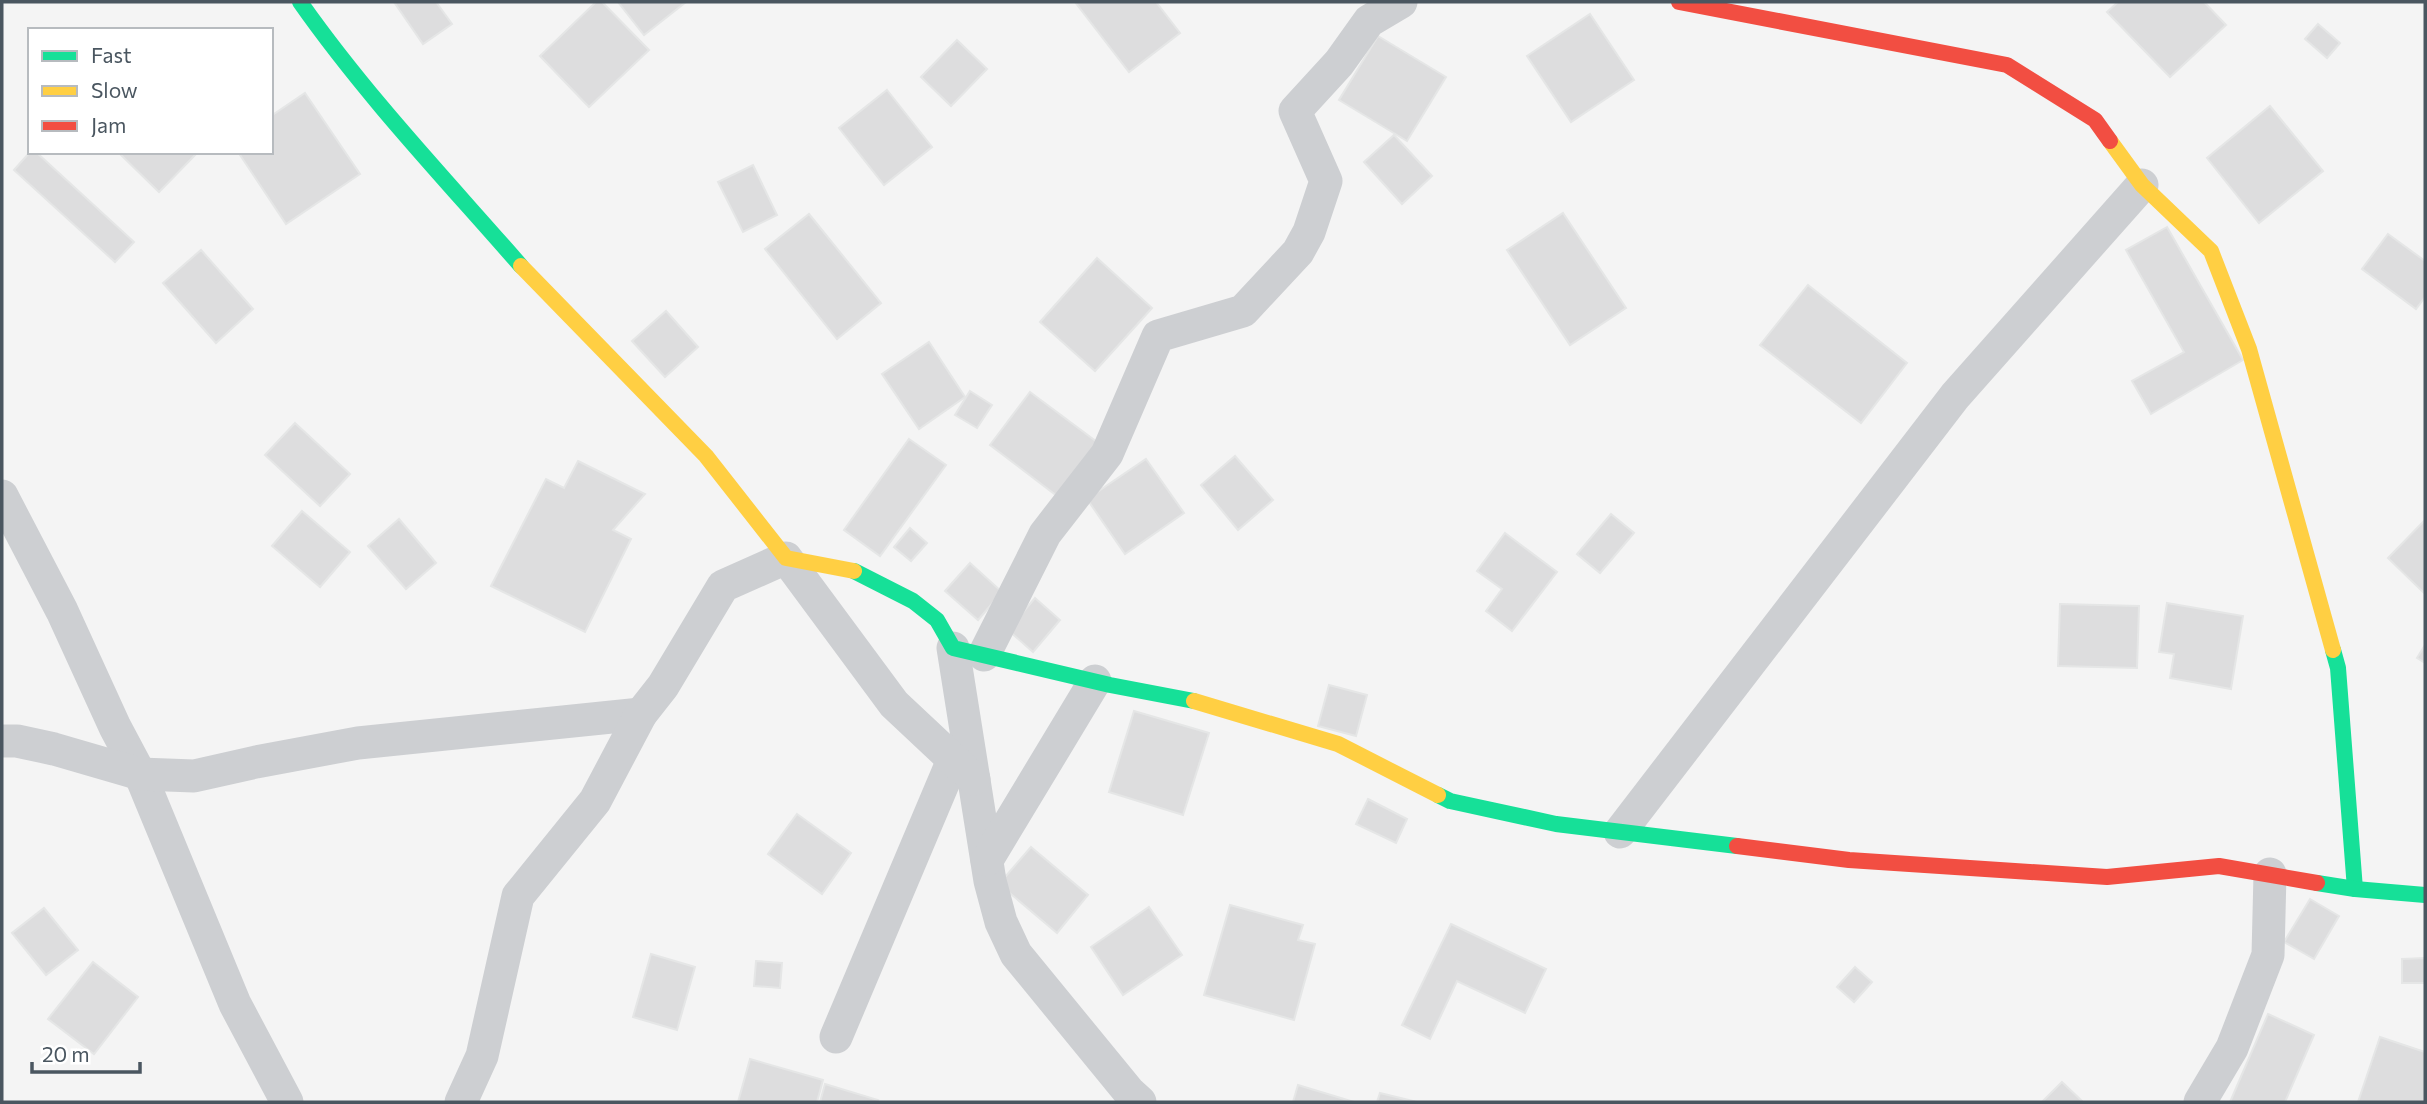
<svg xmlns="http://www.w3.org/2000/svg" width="2427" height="1104" viewBox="0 0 2427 1104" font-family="Commissioner,sans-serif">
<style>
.building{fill:#ddddde;stroke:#e5e6e6;stroke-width:2}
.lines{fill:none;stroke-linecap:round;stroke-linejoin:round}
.street{stroke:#cdcfd2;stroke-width:33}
.fast{stroke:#16e098;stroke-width:16}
.slow{stroke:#ffcf43;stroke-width:16}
.jam{stroke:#f24e42;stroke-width:16}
</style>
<rect width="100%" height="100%" fill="#f4f4f4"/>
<!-- building -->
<g class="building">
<path d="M394,2H436L452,24L423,44Z"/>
<path d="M596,2H602L649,50L589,107L540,56Z"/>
<path d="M618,2H686L644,35Z"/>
<path d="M1075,2H1156L1180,33L1129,72Z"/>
<path d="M2118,2H2204L2226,25L2170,77L2107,12Z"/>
<path d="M1590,14L1634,80L1571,122L1527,56Z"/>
<path d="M2318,24L2340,43L2327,58L2305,39Z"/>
<path d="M1378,36L1446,77L1407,141L1339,100Z"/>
<path d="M957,40L987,69L951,106L921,77Z"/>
<path d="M887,90L932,147L884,185L839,128Z"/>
<path d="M305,93L360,174L286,224L238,152H271V116Z"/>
<path d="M2270,106L2323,171L2259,223L2207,158Z"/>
<path d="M1394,135L1432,176L1402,204L1364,162Z"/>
<path d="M30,152H36L134,242L115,262L14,170Z"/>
<path d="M118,152H198L159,192Z"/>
<path d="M753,165L777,215L743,232L718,182Z"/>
<path d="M1563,213L1626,308L1570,345L1507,250Z"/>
<path d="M809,214L881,303L837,339L765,249Z"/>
<path d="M2167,227L2243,360L2151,414L2132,381L2184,352L2126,250Z"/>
<path d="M2388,234L2425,261V297L2416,309L2362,269Z"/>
<path d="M201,250L253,309L216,343L163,283Z"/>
<path d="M1097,258L1152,308L1095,371L1040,322Z"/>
<path d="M1808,285L1907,363L1861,423L1760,345Z"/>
<path d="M666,311L698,347L665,377L632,341Z"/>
<path d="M929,342L965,397L919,429L882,374Z"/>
<path d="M970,391L992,405L977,428L955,415Z"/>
<path d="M1030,392L1101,445L1061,499L990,445Z"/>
<path d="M295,423L350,474L320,506L265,455Z"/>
<path d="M909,439L946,465L880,556L844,530Z"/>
<path d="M1235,456L1273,500L1238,530L1201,485Z"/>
<path d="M1146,459L1184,513L1125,554L1087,499Z"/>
<path d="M578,461L645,494L613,530L631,539L585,632L491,586L546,479L564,488Z"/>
<path d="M302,511L350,552L320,587L272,546Z"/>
<path d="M1611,514L1634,533L1600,573L1577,554Z"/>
<path d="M399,519L436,563L406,589L368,546Z"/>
<path d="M2425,520V594L2388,558Z"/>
<path d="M910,528L927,543L911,561L894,547Z"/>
<path d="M1505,533L1557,572L1512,631L1486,611L1502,589L1477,571Z"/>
<path d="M970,563L1002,592L978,620L945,591Z"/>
<path d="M1035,598L1060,620L1033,652L1008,630Z"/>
<path d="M2167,603L2243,616L2231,689L2170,678L2174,654L2159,652Z"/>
<path d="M2060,604L2139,606L2137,668L2058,666Z"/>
<path d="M2425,645V663L2417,658Z"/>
<path d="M1329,685L1367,695L1356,736L1318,726Z"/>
<path d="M1134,711L1209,733L1183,815L1109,792Z"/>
<path d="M1368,799L1407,819L1396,843L1356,824Z"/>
<path d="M797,814L851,853L822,894L768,854Z"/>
<path d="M1031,847L1088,895L1057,933L999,884Z"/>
<path d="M2310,899L2339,916L2314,959L2284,942Z"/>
<path d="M1230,905L1303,925L1298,940L1315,944L1294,1020L1204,995Z"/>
<path d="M1149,907L1182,955L1123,995L1091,947Z"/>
<path d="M44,908L78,950L46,975L12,933Z"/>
<path d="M1451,924L1546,969L1525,1013L1457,981L1430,1039L1402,1025Z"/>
<path d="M651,954L695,967L677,1030L633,1017Z"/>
<path d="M2425,958V983H2402V959Z"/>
<path d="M756,961L782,963L780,988L754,986Z"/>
<path d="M93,962L138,997L94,1054L48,1019Z"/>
<path d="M1855,967L1872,982L1854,1002L1837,987Z"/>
<path d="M2268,1014L2314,1035L2285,1102H2230Z"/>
<path d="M2380,1037L2425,1052V1102H2358Z"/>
<path d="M750,1059L823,1080L817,1102H738Z"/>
<path d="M2062,1082L2083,1102H2042Z"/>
<path d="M825,1084L878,1100L877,1102H820Z"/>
<path d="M1298,1085L1354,1102H1293Z"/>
<path d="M1380,1093L1417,1102H1377Z"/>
</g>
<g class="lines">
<!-- street -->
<g class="street">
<path d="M2,496L62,611L115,727L140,774L235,1004L287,1102"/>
<path d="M953,648L990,881L1001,922L1016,954L1129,1092L1140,1102"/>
<path d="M984,655L1045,534L1107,454L1158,336L1243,311L1298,252L1309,232L1326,181L1295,111L1339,63L1369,21L1401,2"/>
<path d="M2,741H17L54,749L140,774L194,776L256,762L358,743L641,714"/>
<path d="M1620,832L1955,396L2142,185"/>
<path d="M987,860L1095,681"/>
<path d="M836,1037L953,760"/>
<path d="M461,1102L482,1056L518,896L595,801L641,714L663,686L723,586L786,558L894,704L974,779"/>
<path d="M2200,1102L2232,1048L2268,955L2270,874"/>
</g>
<!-- fast -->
<g class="fast">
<path d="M300,2C366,96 446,180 521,266"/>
<path d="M854,571L913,601L937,620L953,648L1110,685L1194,701"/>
<path d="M2333,650L2338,668L2355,889"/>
<path d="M1438,795L1450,801L1556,824L1737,846"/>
<path d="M2317,883L2355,889L2425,895"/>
</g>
<!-- slow -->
<g class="slow">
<path d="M2110,141L2142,185L2211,251L2249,349L2333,650"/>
<path d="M521,266L706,456L786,558L854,571"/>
<path d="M1194,701L1338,744L1438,795"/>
</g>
<!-- jam -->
<g class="jam">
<path d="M1679,2L2007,65L2095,120L2110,141"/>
<path d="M1737,846L1849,860L2107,877L2219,866L2317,883"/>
</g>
</g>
<!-- border -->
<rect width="2427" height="1104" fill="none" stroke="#4a5660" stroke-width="7"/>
<!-- legend -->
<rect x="28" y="28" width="245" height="126" fill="#ffffff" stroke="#b7bbbf" stroke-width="2"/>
<rect x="42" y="51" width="35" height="10" fill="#16e098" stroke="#b7bbbf" stroke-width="2"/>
<text x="91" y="63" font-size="21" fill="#4a5660">Fast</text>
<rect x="42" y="86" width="35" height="10" fill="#ffcf43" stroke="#b7bbbf" stroke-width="2"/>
<text x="91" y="98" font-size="21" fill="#4a5660">Slow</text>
<rect x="42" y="121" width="35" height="10" fill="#f24e42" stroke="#b7bbbf" stroke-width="2"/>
<text x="91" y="133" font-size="21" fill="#4a5660">Jam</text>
<!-- scale -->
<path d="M32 1062v10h108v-10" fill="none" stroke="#4a5660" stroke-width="3.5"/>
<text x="42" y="1062" font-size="21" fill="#4a5660" stroke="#ffffff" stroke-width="5" paint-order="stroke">20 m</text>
</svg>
